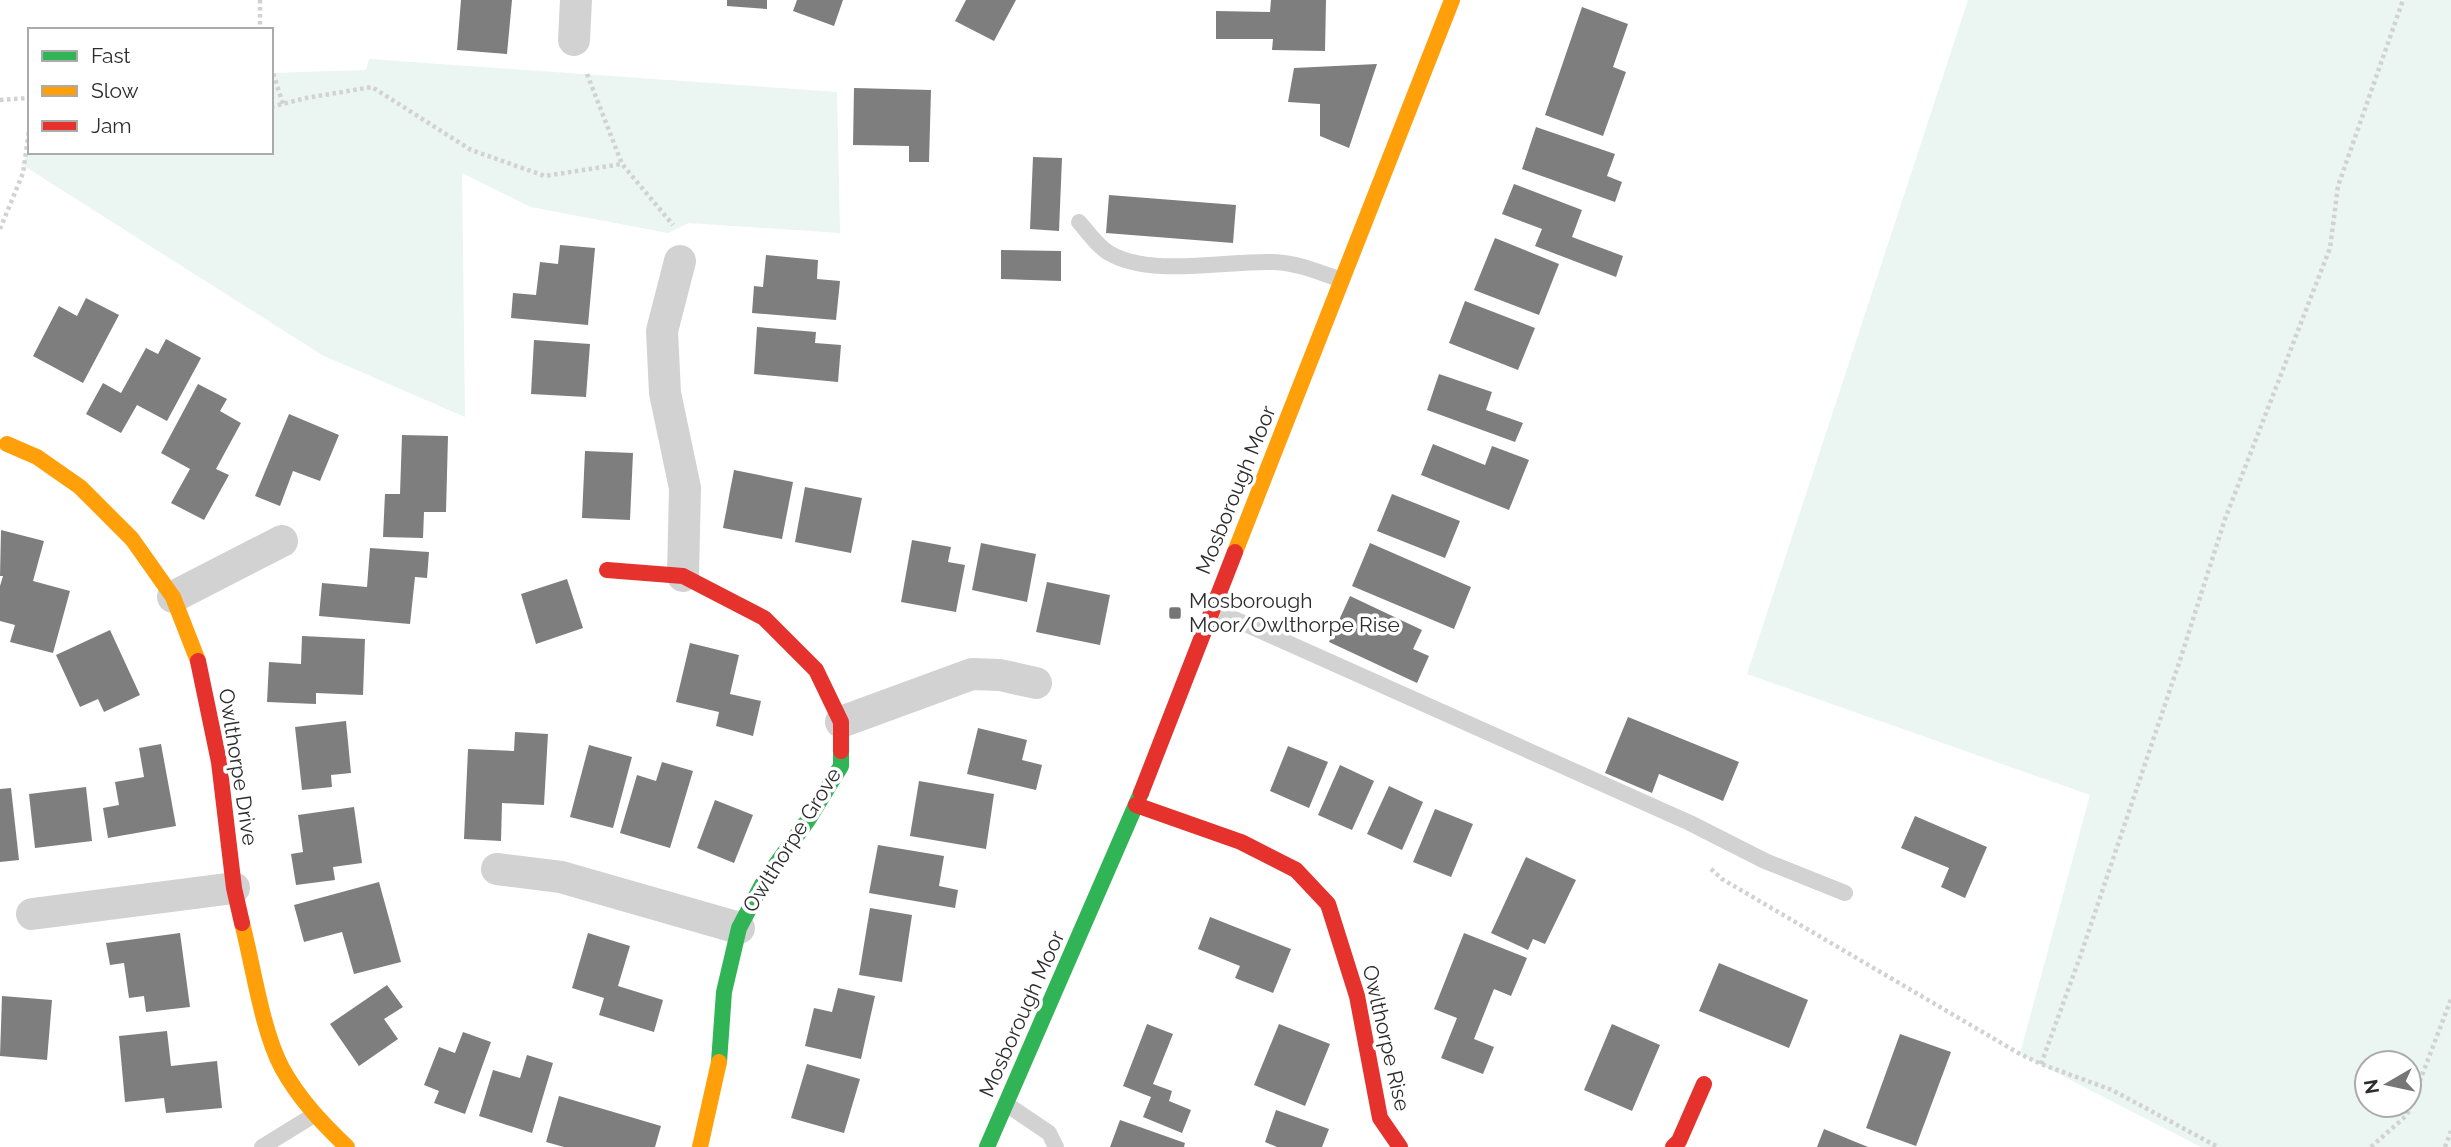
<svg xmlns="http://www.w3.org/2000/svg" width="2451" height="1147" viewBox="0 0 2451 1147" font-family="Raleway,sans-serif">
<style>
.green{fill:#ebf5f1;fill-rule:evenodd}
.building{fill:#7e7e7e}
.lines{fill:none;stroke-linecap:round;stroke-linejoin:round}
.path{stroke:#d2d2d2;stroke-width:4.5;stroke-dasharray:3.5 3.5;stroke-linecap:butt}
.lane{stroke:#d2d2d2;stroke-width:16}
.street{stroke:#d2d2d2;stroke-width:32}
.fast{stroke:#30b455;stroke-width:16}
.slow{stroke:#ff9f0a;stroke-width:16}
.jam{stroke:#e5322d;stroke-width:16}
.poi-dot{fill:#767676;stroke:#fff;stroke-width:2.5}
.labels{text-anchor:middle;stroke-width:7;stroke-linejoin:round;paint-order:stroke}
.street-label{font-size:21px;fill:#2d2d2d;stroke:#fff}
.poi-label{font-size:21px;fill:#2d2d2d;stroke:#fff;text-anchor:start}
</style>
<rect width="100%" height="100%" fill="#fff"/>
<!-- green -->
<g class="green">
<path d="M1968,0H2451V1147H2201L2020,1054L2090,795L1747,674ZM2409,1063V1105H2367V1063Z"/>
<path d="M369,59L837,92L840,233L689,223L668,233L531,207L462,173L465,417L322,355L21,164L30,152H271V73L366,70Z"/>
</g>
<!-- building -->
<g class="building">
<path d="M461,0H512L507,54L457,50Z"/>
<path d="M727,0H767V9L727,6Z"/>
<path d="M797,0H843L834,26L793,11Z"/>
<path d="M966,0H1016L994,41L955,21Z"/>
<path d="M1271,0H1326L1325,51L1272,50L1273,39H1216V11L1270,12Z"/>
<path d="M1582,7L1628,24L1613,67L1626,72L1603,136L1545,115Z"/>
<path d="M1377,64L1349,148L1320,136V104L1288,102L1294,68Z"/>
<path d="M854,88L931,90L929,162H909V146L853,145Z"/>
<path d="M1536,127L1615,154L1607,176L1622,182L1615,202L1522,169Z"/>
<path d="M1033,157L1062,158L1059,231L1030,229Z"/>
<path d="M1514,184L1582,210L1572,237L1623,256L1616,277L1535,246L1542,229L1502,214Z"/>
<path d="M1109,195L1236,205L1233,243L1106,233Z"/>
<path d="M1495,238L1559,264L1539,315L1474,290Z"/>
<path d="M560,245L595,248L588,325L511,318L513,293L536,295L540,262L558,264Z"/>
<path d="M1001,250L1061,251V281L1001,279Z"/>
<path d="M766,255L818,260L817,279L840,281L836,320L752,313L754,286L763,287Z"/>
<path d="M86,298L119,315L83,383L33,356L59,306L77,316Z"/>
<path d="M1465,301L1535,328L1518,370L1449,343Z"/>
<path d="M757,327L816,332L815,343L841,345L838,382L754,374Z"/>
<path d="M166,339L201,358L167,421L137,405L121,433L86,414L103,383L121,393L146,348L158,354Z"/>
<path d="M534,340L590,344L586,397L531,394Z"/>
<path d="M1439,374L1492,392L1486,410L1523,423L1515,442L1427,410Z"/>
<path d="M198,384L227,399L220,411L241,423L216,469L229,475L204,520L171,503L190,469L161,453Z"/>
<path d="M289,414L339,435L320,481L293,471L280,506L255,496Z"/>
<path d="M402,435L448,436L446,512H424L423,538L383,537L385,494H400Z"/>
<path d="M1433,444L1485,465L1492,446L1529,460L1509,510L1421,475Z"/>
<path d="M585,451L633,453L630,520L582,518Z"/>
<path d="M734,470L793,482L782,539L723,528Z"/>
<path d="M805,487L862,498L851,553L795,542Z"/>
<path d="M1392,494L1460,521L1445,558L1377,531Z"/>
<path d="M1,530L44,541L33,581L70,591L53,653L10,642L15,625L0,621V586L3,576H0Z"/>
<path d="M912,540L951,547L948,562L965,565L956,612L901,602Z"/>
<path d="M981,543L1036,554L1027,602L972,590Z"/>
<path d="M1370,543L1471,587L1454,629L1352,586Z"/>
<path d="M370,548L429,552L427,578L415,577L410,624L319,616L322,583L367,587Z"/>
<path d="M567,579L583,628L536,644L521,594Z"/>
<path d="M1047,582L1110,595L1100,645L1036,632Z"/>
<path d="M1350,596L1422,630L1413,649L1429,656L1417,683L1329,642Z"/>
<path d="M110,630L140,695L104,712L98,699L80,707L56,655Z"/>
<path d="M302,636L365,639L363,695L316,693V704L267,702L269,662L301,664Z"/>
<path d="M690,643L739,655L730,694L761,701L753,736L716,726L719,712L676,702Z"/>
<path d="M1628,717L1739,762L1723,801L1659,774L1652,793L1605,773Z"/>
<path d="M346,721L351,773L331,775L332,787L302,790L295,727Z"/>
<path d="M978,728L1027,740L1022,760L1042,765L1036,790L967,774Z"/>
<path d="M515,732L548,734L544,805L502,803L501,841L464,839L468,749L514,751Z"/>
<path d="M161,744L176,826L108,838L103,808L119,805L115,782L144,777L139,748Z"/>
<path d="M589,745L632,757L613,828L570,817Z"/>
<path d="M1288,746L1328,762L1309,808L1270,791Z"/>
<path d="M662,762L693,771L670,848L620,833L637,775L656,781Z"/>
<path d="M1340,765L1374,781L1352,830L1318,815Z"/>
<path d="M919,781L994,794L986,849L910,836Z"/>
<path d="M1389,786L1423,802L1402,850L1367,834Z"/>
<path d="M86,787L92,841L35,848L29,794Z"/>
<path d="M11,788L19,860L0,862V789Z"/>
<path d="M715,800L753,815L734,863L697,848Z"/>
<path d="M354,807L362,863L333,867L335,880L296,885L291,854L303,852L298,815Z"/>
<path d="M1435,809L1473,824L1451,877L1413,862Z"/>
<path d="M1915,816L1987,847L1965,898L1941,887L1949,868L1901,848Z"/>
<path d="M878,845L944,856L939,886L958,890L955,908L869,893Z"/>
<path d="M1526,857L1576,880L1545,944L1533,939L1528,950L1491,933Z"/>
<path d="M379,882L401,962L354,974L342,932L304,942L294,905Z"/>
<path d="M870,908L912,915L902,982L859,975Z"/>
<path d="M1210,917L1291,949L1273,993L1235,978L1240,966L1198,949Z"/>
<path d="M180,933L190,1007L146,1012L144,996L129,998L124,963L110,965L106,943Z"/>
<path d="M588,933L630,946L618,986L663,1000L654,1032L599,1015L604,998L572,988Z"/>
<path d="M1464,933L1527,958L1511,996L1494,989L1474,1039L1494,1047L1483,1074L1441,1058L1457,1018L1434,1009Z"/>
<path d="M1719,963L1808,1000L1789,1048L1699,1011Z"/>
<path d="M387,985L403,1007L384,1019L398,1039L359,1066L330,1024Z"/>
<path d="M838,988L875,996L861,1059L805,1046L814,1008L832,1012Z"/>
<path d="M2,996L52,1000L47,1060L0,1056Z"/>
<path d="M1147,1024L1173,1034L1153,1084L1172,1091L1169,1101L1191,1110L1182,1133L1143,1117L1151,1097L1123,1086Z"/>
<path d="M1279,1024L1330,1044L1305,1106L1254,1085Z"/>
<path d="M1612,1024L1660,1045L1632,1111L1584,1090Z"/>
<path d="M167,1031L171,1066L217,1061L222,1108L166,1113L164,1098L125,1102L119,1036Z"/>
<path d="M463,1032L491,1042L465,1114L434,1103L439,1091L424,1085L439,1047L455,1053Z"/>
<path d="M1900,1034L1951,1052L1916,1146L1866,1128Z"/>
<path d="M527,1055L553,1063L532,1133L479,1116L493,1070L520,1078Z"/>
<path d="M807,1064L860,1079L844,1133L791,1118Z"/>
<path d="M559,1096L661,1126L655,1147H564L546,1142Z"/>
<path d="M1276,1110L1329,1129L1322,1147H1277L1265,1142Z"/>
<path d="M1120,1120L1185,1143L1184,1147H1110Z"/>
<path d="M1824,1129L1868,1147H1817Z"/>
</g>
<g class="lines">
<!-- path -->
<g class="path">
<path d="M260,0V30"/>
<path d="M271,67L283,104"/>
<path d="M587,74L622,164L673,225"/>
<path d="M0,100L30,98"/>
<path d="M271,107L306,98L372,87L471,150L545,176L622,164"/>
<path d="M0,229L23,173L30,124"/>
<path d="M1711,869L1722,879L2020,1054L2041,1064L2112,1090L2218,1147"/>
<path d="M2041,1064L2080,957L2180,660L2225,519L2330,248L2338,186L2403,0"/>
<path d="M2371,1147L2407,1115L2451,999"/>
<path d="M2445,1147L2451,1131"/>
</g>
<!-- lane -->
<g class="lane">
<path d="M1079,222C1088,232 1098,247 1109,253C1151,278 1227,260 1274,262C1298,263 1319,272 1341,280"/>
<path d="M1212,609L1690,823L1765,861L1845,893"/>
<path d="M1006,1104L1049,1133L1056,1147"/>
<path d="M262,1147L314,1115"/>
</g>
<!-- street -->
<g class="street">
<path d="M574,40L576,0"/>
<path d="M680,261L662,331L665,393L685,488L683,576"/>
<path d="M173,597L282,541"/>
<path d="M841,722L972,674L1000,675L1036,683"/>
<path d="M497,869L561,877L739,928"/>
<path d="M32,914L234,888"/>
</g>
<!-- fast -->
<g class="fast">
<path d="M719,1062L724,992L739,928L764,881L808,820L841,766V751"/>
<path d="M987,1147L1141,793"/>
</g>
<!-- slow -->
<g class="slow">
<path d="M7,444L37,457L80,487L132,539L173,597L198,661"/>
<path d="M1235,552L1452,0"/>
<path d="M242,923C253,965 262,1031 282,1068C299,1099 322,1123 347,1147"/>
<path d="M700,1147L719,1062"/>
</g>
<!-- jam -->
<g class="jam">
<path d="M607,570L683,576L764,618L816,670L841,722V751"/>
<path d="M198,661L219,762L234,888L242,923"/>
<path d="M1141,793L1235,552"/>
<path d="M1136,805L1241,842L1296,870L1328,904L1357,996L1380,1118L1400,1147"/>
<path d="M1673,1147L1679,1141L1704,1084"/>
</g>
</g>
<!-- markers -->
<rect class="poi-dot" x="1168" y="606" width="14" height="14" rx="3.5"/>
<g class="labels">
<!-- street labels -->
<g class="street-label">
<text transform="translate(1236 490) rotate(-68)" y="7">Mosborough Moor</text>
<text transform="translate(238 767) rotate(81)" y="7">Owlthorpe Drive</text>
<text transform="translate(792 840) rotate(-58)" y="7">Owlthorpe Grove</text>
<text transform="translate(1022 1014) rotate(-66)" y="7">Mosborough Moor</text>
<text transform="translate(1386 1038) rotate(77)" y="7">Owlthorpe Rise</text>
</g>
<!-- poi labels -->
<g class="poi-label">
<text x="1189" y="608">Mosborough<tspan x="1189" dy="24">Moor/Owlthorpe Rise</tspan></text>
</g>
</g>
<!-- legend -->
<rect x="28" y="28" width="245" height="126" fill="#ffffff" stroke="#ababab" stroke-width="2"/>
<rect x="42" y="51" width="35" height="10" fill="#30b455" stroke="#ababab" stroke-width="2"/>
<text x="91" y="63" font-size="21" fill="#2d2d2d">Fast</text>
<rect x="42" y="86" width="35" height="10" fill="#ff9f0a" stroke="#ababab" stroke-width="2"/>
<text x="91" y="98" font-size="21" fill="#2d2d2d">Slow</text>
<rect x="42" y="121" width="35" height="10" fill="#e5322d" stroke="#ababab" stroke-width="2"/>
<text x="91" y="133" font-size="21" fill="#2d2d2d">Jam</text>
<!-- north arrow -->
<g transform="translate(2388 1084) rotate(261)"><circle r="33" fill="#ffffff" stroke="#ababab" stroke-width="2"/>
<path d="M0-5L12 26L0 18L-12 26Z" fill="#767676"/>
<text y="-10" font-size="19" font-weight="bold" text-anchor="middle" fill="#2d2d2d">N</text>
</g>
</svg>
